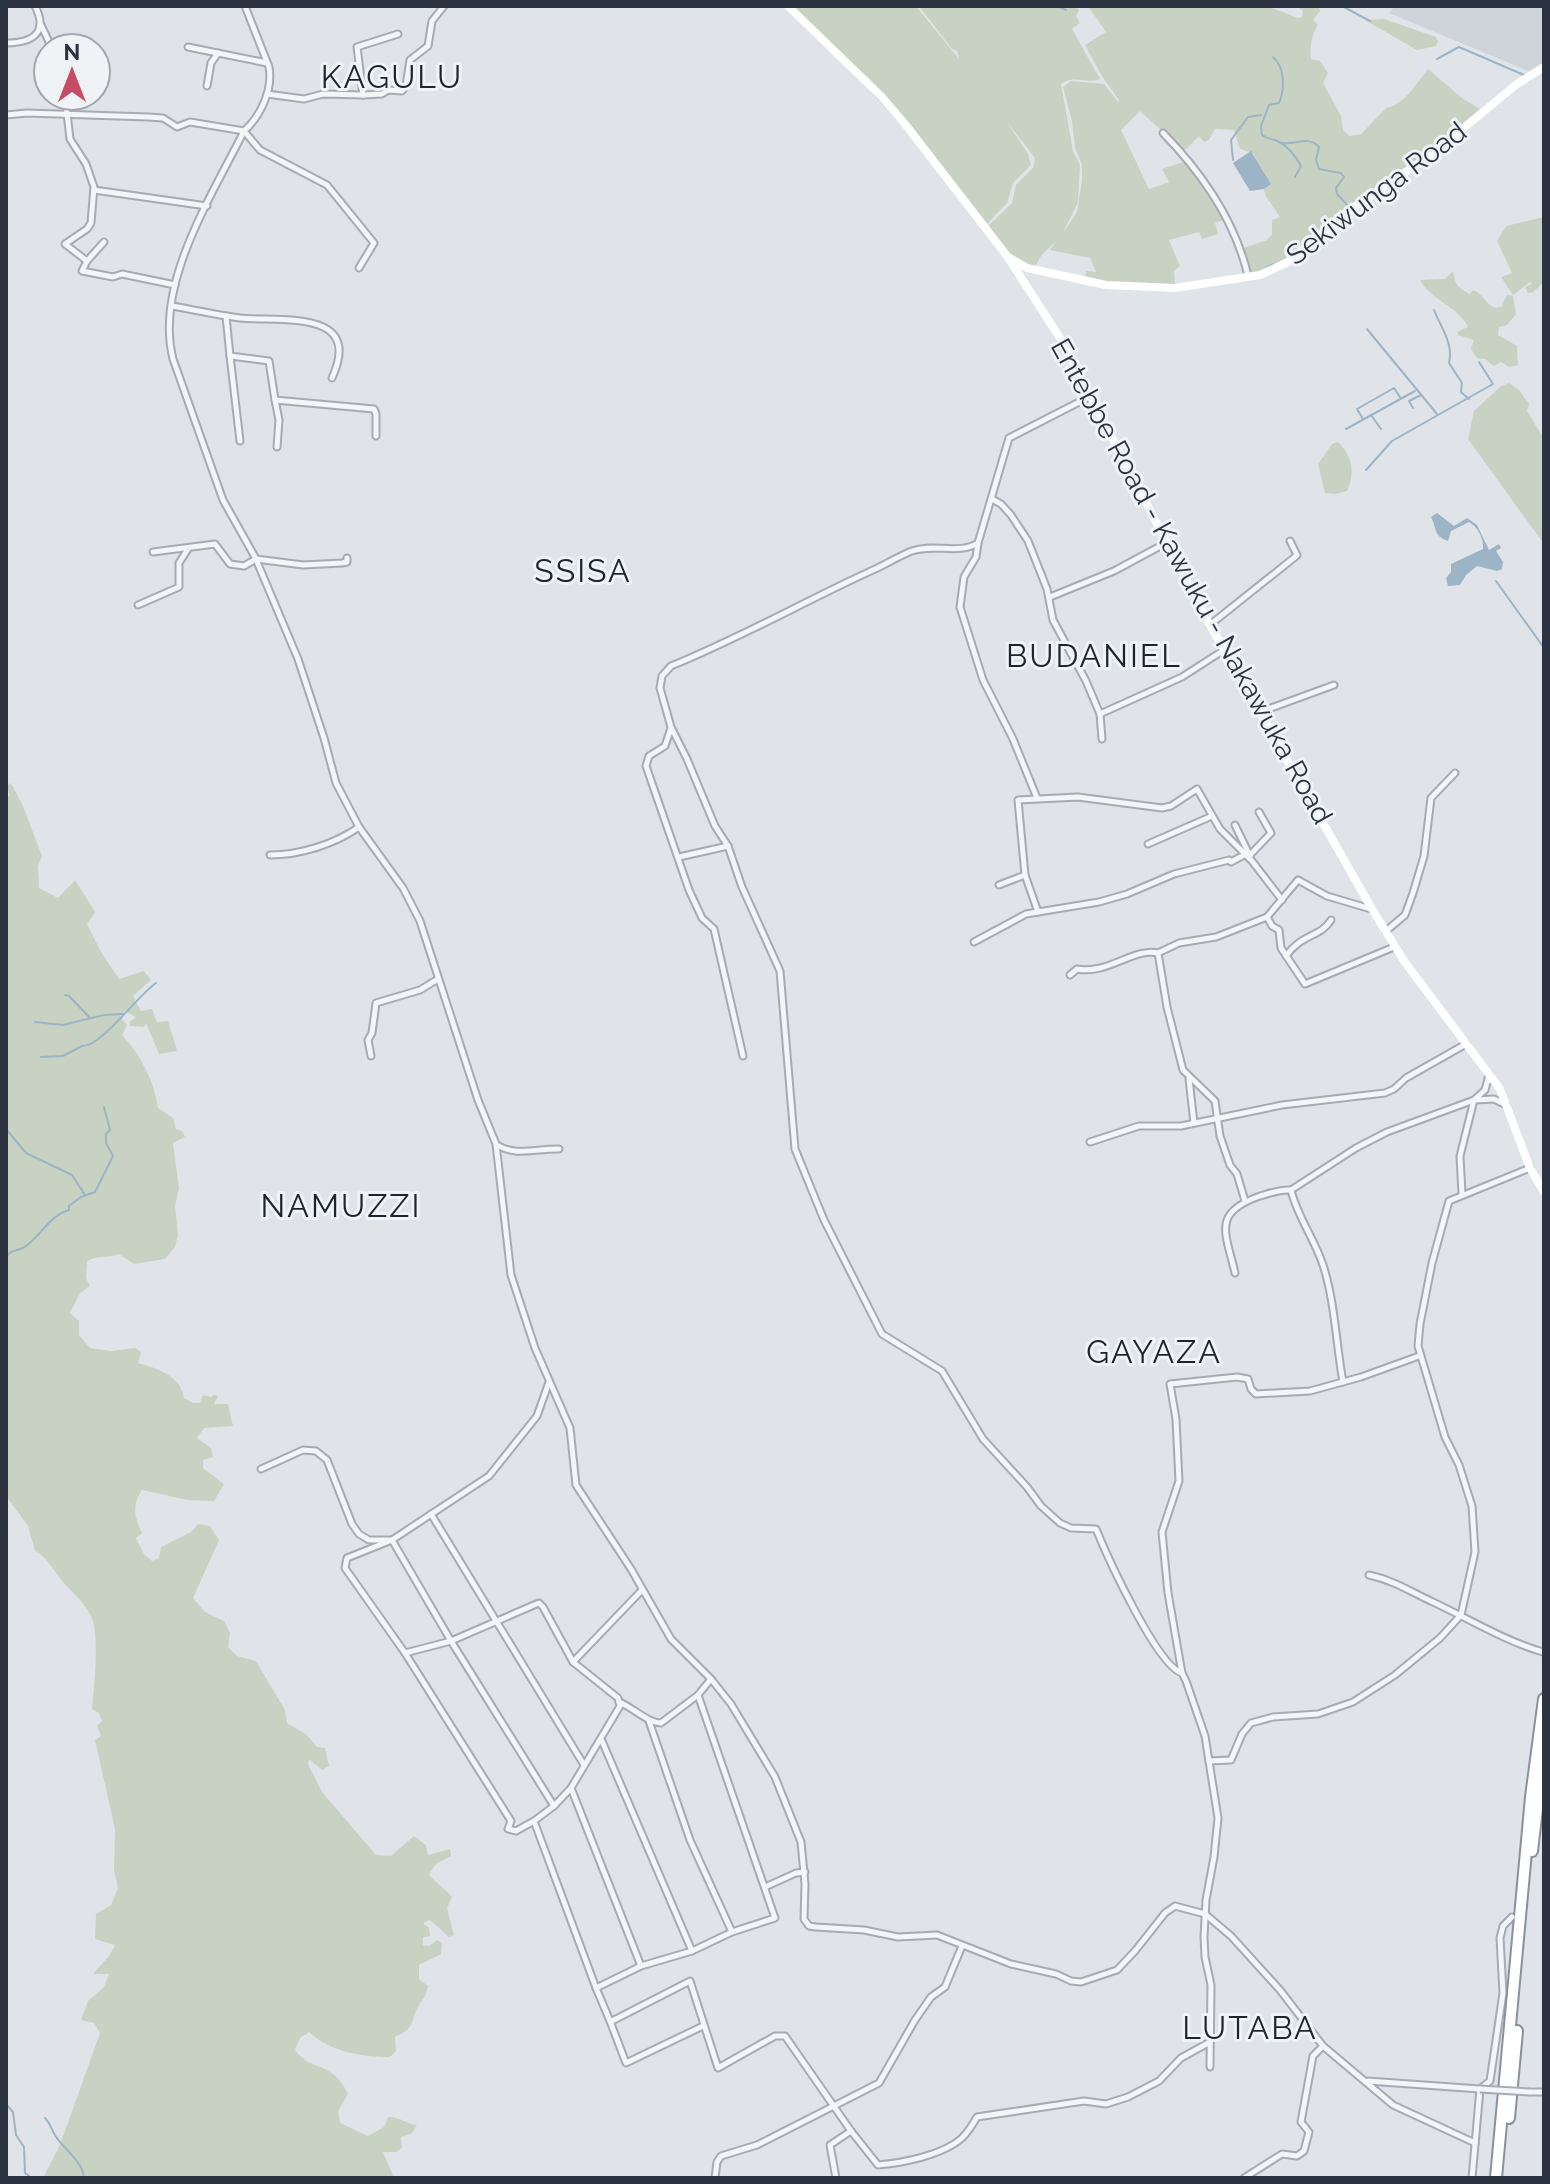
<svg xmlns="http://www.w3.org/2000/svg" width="1550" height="2184" viewBox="0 0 1550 2184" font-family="Raleway,sans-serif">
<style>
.built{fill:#cfd3da}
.green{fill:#c7d2c2}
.water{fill:#9db4c7}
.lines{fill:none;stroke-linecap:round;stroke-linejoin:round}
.stream{stroke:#9db4c7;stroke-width:2}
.street-casing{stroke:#a6abb3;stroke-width:9}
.highway-casing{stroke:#88929f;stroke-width:14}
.street{stroke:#f3f5f7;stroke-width:5}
.secondary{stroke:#fff;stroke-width:8}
.highway{stroke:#fff;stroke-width:10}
.street-bridge-casing{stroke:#a6abb3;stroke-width:9;stroke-linecap:butt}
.street-bridge{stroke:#f3f5f7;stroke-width:5}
.labels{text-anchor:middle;stroke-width:6;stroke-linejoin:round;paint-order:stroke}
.street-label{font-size:28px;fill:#2a333f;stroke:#f0f3f6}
.quarter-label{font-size:32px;letter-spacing:2px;fill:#1c2430;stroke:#f0f3f6}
</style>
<rect width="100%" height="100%" fill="#e0e4e9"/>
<!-- built -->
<path class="built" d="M1395,6H1544V65L1531,72L1389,13Z"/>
<!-- green -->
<g class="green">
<path d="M794,6H916L959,59L957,51L952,49L919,6H1075L1079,10L1076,16L1080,23L1072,29L1100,79C1087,85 1073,74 1061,84L1073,151L1080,165L1078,202L1063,233L1077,212L1082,180V165L1075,148L1072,121L1063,87L1071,81L1104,84L1118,102L1119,100L1102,76L1085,45L1106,32L1088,6H1267L1298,18L1302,17L1303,11L1297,6H1318L1320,11L1313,20L1318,25C1312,33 1309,50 1311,59L1320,61L1328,73L1323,83L1341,116L1343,130L1350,136L1361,134L1386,108C1405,105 1416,83 1428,69L1462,98L1480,109L1436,146L1290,259L1250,275L1241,249L1267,240L1272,234V220L1280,217L1265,195L1264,189L1271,184L1253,153L1240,149L1234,130L1215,129L1209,140L1204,142L1199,136L1184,151L1140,111L1121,130L1149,189L1169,182L1162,169L1186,161L1208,188L1224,220L1215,223L1218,234L1202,239L1199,232L1169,240L1180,266L1174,271L1175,286L1105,284L1085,279L1086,271L1096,272L1090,258L1050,250L1056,241L1041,256L1035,267L1009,255L987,227L1012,203L1016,185L1033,168L1035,158L1007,122L1028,154L1031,165L1013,183L1007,203L986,225L961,192Z"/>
<path d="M1384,19L1436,37L1438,41L1436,46L1417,50L1365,20Z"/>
<path d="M1544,217V282L1533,292L1528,293L1525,287L1532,284L1530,282L1513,295L1501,277L1512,273L1497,241L1506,226Z"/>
<path d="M1453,271C1455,283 1457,288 1470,294L1473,290C1482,293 1486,304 1495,308L1501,307L1507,295L1513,296L1516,314L1507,325L1499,327L1498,335L1517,346L1518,365L1509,367L1501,362L1494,366L1485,359L1477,358L1471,349L1474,340L1458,335L1457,332L1468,327C1457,305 1431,301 1420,280L1445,279Z"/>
<path d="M1509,383L1519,390L1529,404L1527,411L1544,439V544L1468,439L1474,411L1500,387Z"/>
<path d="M1338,442C1353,456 1355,474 1347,491L1335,494L1325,493L1318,464L1332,444Z"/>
<path d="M11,783L23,806L42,856L38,866L39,888L58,898L75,880L95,912L87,924L101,952L119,979L144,971L151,980L133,996L141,1011L152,1009L157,1022L168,1021L177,1051L159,1054L146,1023L144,1027L130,1026V1022L136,1017L125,1011L120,1016L127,1025L122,1035C141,1055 154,1081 158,1108L173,1118L176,1129L182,1131L185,1137L173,1143L179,1188L175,1206L178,1235L175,1247L165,1259L134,1264L119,1254C109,1258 97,1255 87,1261L86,1278L90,1286L80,1293L70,1313L79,1321V1335L90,1348L111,1351L135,1348L141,1352L138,1363C157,1368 181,1376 184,1398L193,1403H200L203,1395L211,1397L214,1395L218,1396L214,1404H228L233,1426L204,1428L197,1438L211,1448L213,1457L203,1460V1468L224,1484L214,1501L188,1500L142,1490C132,1505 134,1517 142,1533L136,1538L144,1554L152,1561L159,1558L161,1547L191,1532L198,1524L210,1526L219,1540L193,1598L205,1612L224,1621L230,1633L228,1647L237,1656L256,1661L285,1710L287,1723L306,1734L317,1747L325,1748L329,1766L322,1770L309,1759L308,1764L322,1792L376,1855L391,1856L414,1836L426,1845L428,1855L450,1849L451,1856L436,1864L429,1874C435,1883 445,1888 452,1897L447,1908L454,1935L449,1937L430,1920L423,1923L429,1928L430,1936L423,1937V1945L429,1946L437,1940L442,1943L441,1954L419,1965V1979L428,1986C426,1996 424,1998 419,2005C409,2022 418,2026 395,2037L396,2051L390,2057C362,2057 330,2052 309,2032L300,2038L295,2050C310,2072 333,2060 348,2094L338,2111L340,2123L368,2136L384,2127L388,2117C399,2116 406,2124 417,2125L412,2133L401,2137L402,2148L396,2152H383L394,2178H43L60,2145L100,2033L94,2023L81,2020L88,2001L104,1987L109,1974H93L109,1956L115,1945L95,1939L96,1914L111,1905L118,1888L114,1869L115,1829L95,1740L101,1736L97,1726L102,1721L99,1713L92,1709C94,1688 100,1634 91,1616C83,1600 70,1591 60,1578C52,1568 45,1555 35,1551L28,1526L6,1496V799L10,795L6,787Z"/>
</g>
<!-- water -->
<g class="water">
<path d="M1251,151L1271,184L1264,189L1250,191L1233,163Z"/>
<path d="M1437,513L1454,526L1467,518L1477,525L1489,550L1499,544L1501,548L1496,551L1503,562L1502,569L1497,571L1477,566L1466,575L1460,585L1448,586L1446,578L1451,572V564L1483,549C1484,539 1478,527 1469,522L1451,531L1448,541C1433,536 1437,528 1431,517Z"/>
</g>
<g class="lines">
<!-- stream -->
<g class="stream">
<path d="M1057,6L1066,10"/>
<path d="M1342,6L1370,21"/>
<path d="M1273,57C1285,67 1285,89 1279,103L1269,105L1261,126L1262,135C1266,138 1270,139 1275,140C1286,144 1296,156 1301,166L1295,177"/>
<path d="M1437,59L1459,47L1524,75"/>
<path d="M1283,143C1297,145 1308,135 1319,147L1316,160L1319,169L1341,173L1344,177L1336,188L1337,194L1349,207"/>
<path d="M1233,160L1231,140L1248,117L1261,115"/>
<path d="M1266,268L1273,264"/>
<path d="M1434,310C1441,328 1454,344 1449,363L1462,383L1461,392L1469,399"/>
<path d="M1367,329L1437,414"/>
<path d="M1413,408L1409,401L1421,395"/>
<path d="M1371,415L1381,429"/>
<path d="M1363,419L1357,409L1394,388L1400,397"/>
<path d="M1346,429L1415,391"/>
<path d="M1366,470L1392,441L1493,384L1479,362"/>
<path d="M1496,581L1544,648"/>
<path d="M65,995L69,996L89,1017"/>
<path d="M35,1022L63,1025L104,1015L123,1014"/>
<path d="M41,1057L63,1056L82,1046C100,1048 138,995 156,983"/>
<path d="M6,1129L26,1153L72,1175L85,1195"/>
<path d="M6,1256C12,1250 16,1251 23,1248C41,1237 48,1216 69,1210V1206L81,1197L95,1192L113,1156L106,1143V1134L110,1130L104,1107"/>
<path d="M6,2104L13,2112L16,2135L24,2147L25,2173L32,2178"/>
<path d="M45,2118C51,2124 51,2129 55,2135C63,2149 83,2161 84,2178"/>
</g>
<defs>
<g id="street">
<path d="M245,6L269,67C273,89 261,116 244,131C212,196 154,284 173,359L223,500L255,557L298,659L324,738L336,783L359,827L403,888L420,921L478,1100L496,1144L511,1275L535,1348L570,1428L576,1485L631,1569L671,1639L711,1679L731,1704L775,1777L801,1842L805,1884L804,1919L809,1926L816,1927L864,1930L898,1937L937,1935L1011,1964L1056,1974L1071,1981L1081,1982L1117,1970L1135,1951L1165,1913L1175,1906L1205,1914L1231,1936L1280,1990L1323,2046L1393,2105L1475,2143"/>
<path d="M41,25L52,48"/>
<path d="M6,43C32,43 49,33 35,6"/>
<path d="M188,47L267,63"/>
<path d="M207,86L211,63L218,53"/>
<path d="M267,94L304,99L323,94L363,95L382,94L388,90L402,91L406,86L410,60L428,46L432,21L444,6"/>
<path d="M363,95L357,47L398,34"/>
<path d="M65,96L70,139L86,164L94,187L91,223L87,229L65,244L87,261"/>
<path d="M6,115L27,113L148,117L163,118L177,127L190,122L244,131L260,150L327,185L374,243L359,268"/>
<path d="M1163,133C1202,173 1235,220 1248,276"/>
<path d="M94,190L207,206"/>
<path d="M104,242L87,261L82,271L113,277L122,274L175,285"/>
<path d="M172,306C195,310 217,315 240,318C280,322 364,308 332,378"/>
<path d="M226,316L230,356L269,361L275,400L374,409L376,414V436"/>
<path d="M230,356L240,441"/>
<path d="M1089,397L1009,438L978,543C959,555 933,543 912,551C899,556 886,564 873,570C805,601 740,638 671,666L662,676L660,688L671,727L687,759L715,826L728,846L742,887L780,971L795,1149L824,1220L882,1334L942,1371L983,1439L1027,1487L1041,1506L1060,1523L1071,1528L1096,1529C1107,1556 1157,1666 1182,1673L1186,1681L1205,1736L1218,1818L1214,1857L1206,1900L1204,1937L1205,1957L1211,1985L1210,2067"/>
<path d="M275,400L279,420L277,447"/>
<path d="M992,499L1001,504L1011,515L1028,541L1047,589L1053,620L1086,681L1100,714"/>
<path d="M978,543L976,557L964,577L960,607L983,680L1013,739L1037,798"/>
<path d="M153,552L215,544L230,564L244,566L256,559L303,565L342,563L347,562V558"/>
<path d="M1050,597L1114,571L1166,543"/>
<path d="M138,605L179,587V563L188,549"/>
<path d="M1211,624L1295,557L1297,555L1290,541"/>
<path d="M1260,712L1334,685"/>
<path d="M671,728L665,746L649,756L646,766L689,890L702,918L714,929L743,1056"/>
<path d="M1102,739L1100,714L1182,677L1224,650"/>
<path d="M1235,825L1250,856"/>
<path d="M1148,844L1212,816"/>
<path d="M270,855C300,855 335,844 359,827"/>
<path d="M1249,856L1271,833L1259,812"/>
<path d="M679,857L728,846"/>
<path d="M999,885L1025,875"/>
<path d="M1038,912L1099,902L1127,894L1174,874L1229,860L1231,862L1244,855"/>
<path d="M1267,917L1272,926L1279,930L1281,948L1305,984L1394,947"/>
<path d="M1386,931L1405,915L1413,893L1424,856L1431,798L1455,773"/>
<path d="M974,942L1026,914L1038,912L1025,875L1018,800L1078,797L1162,808L1171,806L1197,789L1220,829L1252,861L1282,900"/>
<path d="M1158,953L1167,1007L1183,1070L1215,1101L1220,1136L1230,1165L1237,1174L1245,1201"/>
<path d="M1286,956C1301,934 1321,937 1331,920"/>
<path d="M1070,975L1077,969C1108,975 1134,947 1158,953L1179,943L1216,937L1267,917L1298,880L1327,896L1371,909"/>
<path d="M371,1056L368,1040L372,1033L376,1003L420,990L438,979"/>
<path d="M1189,1079L1194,1123"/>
<path d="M1090,1142L1139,1126H1181L1282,1105L1385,1093L1394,1089L1406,1078L1466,1044"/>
<path d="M497,1145C516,1157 538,1148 559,1149"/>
<path d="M1291,1190C1297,1216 1314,1238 1323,1265C1335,1302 1336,1344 1343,1382"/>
<path d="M1462,1194L1460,1156L1474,1100L1485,1090L1489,1075"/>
<path d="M1235,1273C1226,1233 1211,1213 1260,1196C1271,1193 1280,1189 1291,1190L1356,1148L1387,1132L1474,1100L1494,1099L1506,1105"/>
<path d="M261,1469L303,1450L316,1451L327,1460L352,1524L359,1534L369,1540H392L489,1476L537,1416L549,1382"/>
<path d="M431,1514L584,1765"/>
<path d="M1369,1575C1393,1580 1411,1592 1433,1602C1469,1619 1505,1641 1543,1652"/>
<path d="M405,1653L451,1641L534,1605L539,1603L543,1607L573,1662L618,1698L620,1706L571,1788L554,1806"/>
<path d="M573,1662L642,1590"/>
<path d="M1182,1673L1168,1593L1162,1532L1179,1481L1176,1419L1170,1384L1237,1377L1248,1379L1251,1389L1256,1394L1310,1391L1361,1377L1419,1356"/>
<path d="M619,1702C634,1708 646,1722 661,1723L698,1695L711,1679"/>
<path d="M649,1721L690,1840L732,1932"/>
<path d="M602,1741L692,1951"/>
<path d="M1209,1761L1231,1760L1242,1734L1251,1723L1273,1717L1318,1714L1353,1702L1395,1675L1440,1638L1461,1615L1475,1552L1472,1506L1459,1465L1445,1437L1418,1346L1420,1324L1432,1263L1449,1201L1530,1168"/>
<path d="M571,1788L641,1966"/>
<path d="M534,1821L516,1831L508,1829L511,1821L405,1653L345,1568L347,1558L392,1540L451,1641L554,1806L534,1821L596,1988L641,1966L692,1951L732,1932L775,1918L698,1695"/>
<path d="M765,1887L796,1873L805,1872"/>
<path d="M596,1988L610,2021H612L690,1981L718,2068L775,2036H785L851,2131L830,2145L836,2178"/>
<path d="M610,2021L626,2063L703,2026"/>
<path d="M1368,2081L1480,2089"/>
<path d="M1530,2092H1544"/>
<path d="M851,2131L878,2165C903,2163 943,2155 962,2138C968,2132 973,2124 977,2117L1084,2101L1106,2104L1128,2097L1159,2081L1181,2058L1210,2042"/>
<path d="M715,2178L717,2162L721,2156L757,2145L879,2083L915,2020L931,1997L945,1987L962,1946"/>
<path d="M1244,2178L1282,2154L1297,2156L1304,2151L1309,2132L1301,2122L1313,2056L1323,2046"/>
<path d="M1472,2178L1480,2089L1490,2081L1503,1993L1500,1938L1503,1926L1512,1917"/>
</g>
<g id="highway">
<path d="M1532,1851L1544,1750"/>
<path d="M1509,2118L1517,2031"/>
<path d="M1496,2178L1531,1797L1544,1699"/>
</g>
</defs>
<!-- street casing -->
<use href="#street" class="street-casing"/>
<!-- highway casing -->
<use href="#highway" class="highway-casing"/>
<!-- street -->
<use href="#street" class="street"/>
<!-- secondary -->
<g class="secondary">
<path d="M788,6L881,96L905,124L1007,256L1031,293L1060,338L1210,625L1372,909L1404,961L1500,1089L1530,1168L1544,1192"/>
<path d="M1008,257L1027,268L1106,285L1175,288L1260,275L1288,262L1351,209L1432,154L1517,84L1544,67"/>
</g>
<!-- highway -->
<use href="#highway" class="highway"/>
<defs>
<path id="street-bridge" d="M1480,2089L1530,2092"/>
</defs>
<!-- street-bridge casing -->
<use href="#street-bridge" class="street-bridge-casing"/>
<!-- street-bridge -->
<use href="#street-bridge" class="street-bridge"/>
</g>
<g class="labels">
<!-- street labels -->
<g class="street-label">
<text transform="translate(1376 193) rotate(-37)" y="10">Sekiwunga Road</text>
<text transform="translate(1192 581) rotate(61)" y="10">Entebbe Road - Kawuku - Nakawuka Road</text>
</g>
<!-- quarter labels -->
<g class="quarter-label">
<text x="392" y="88">KAGULU</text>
<text x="583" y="582">SSISA</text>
<text x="1094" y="667">BUDANIEL</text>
<text x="341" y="1217">NAMUZZI</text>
<text x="1154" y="1363">GAYAZA</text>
<text x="1250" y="2039">LUTABA</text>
</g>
</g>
<!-- border -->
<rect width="1550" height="2184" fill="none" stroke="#2a333f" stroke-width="16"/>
<!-- north arrow -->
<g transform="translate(72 72)"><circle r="38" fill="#f0f3f6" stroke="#a1a6ad" stroke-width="2"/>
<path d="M0-6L14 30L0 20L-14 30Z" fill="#c84b65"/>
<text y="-12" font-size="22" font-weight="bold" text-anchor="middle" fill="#2a333f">N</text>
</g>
</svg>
